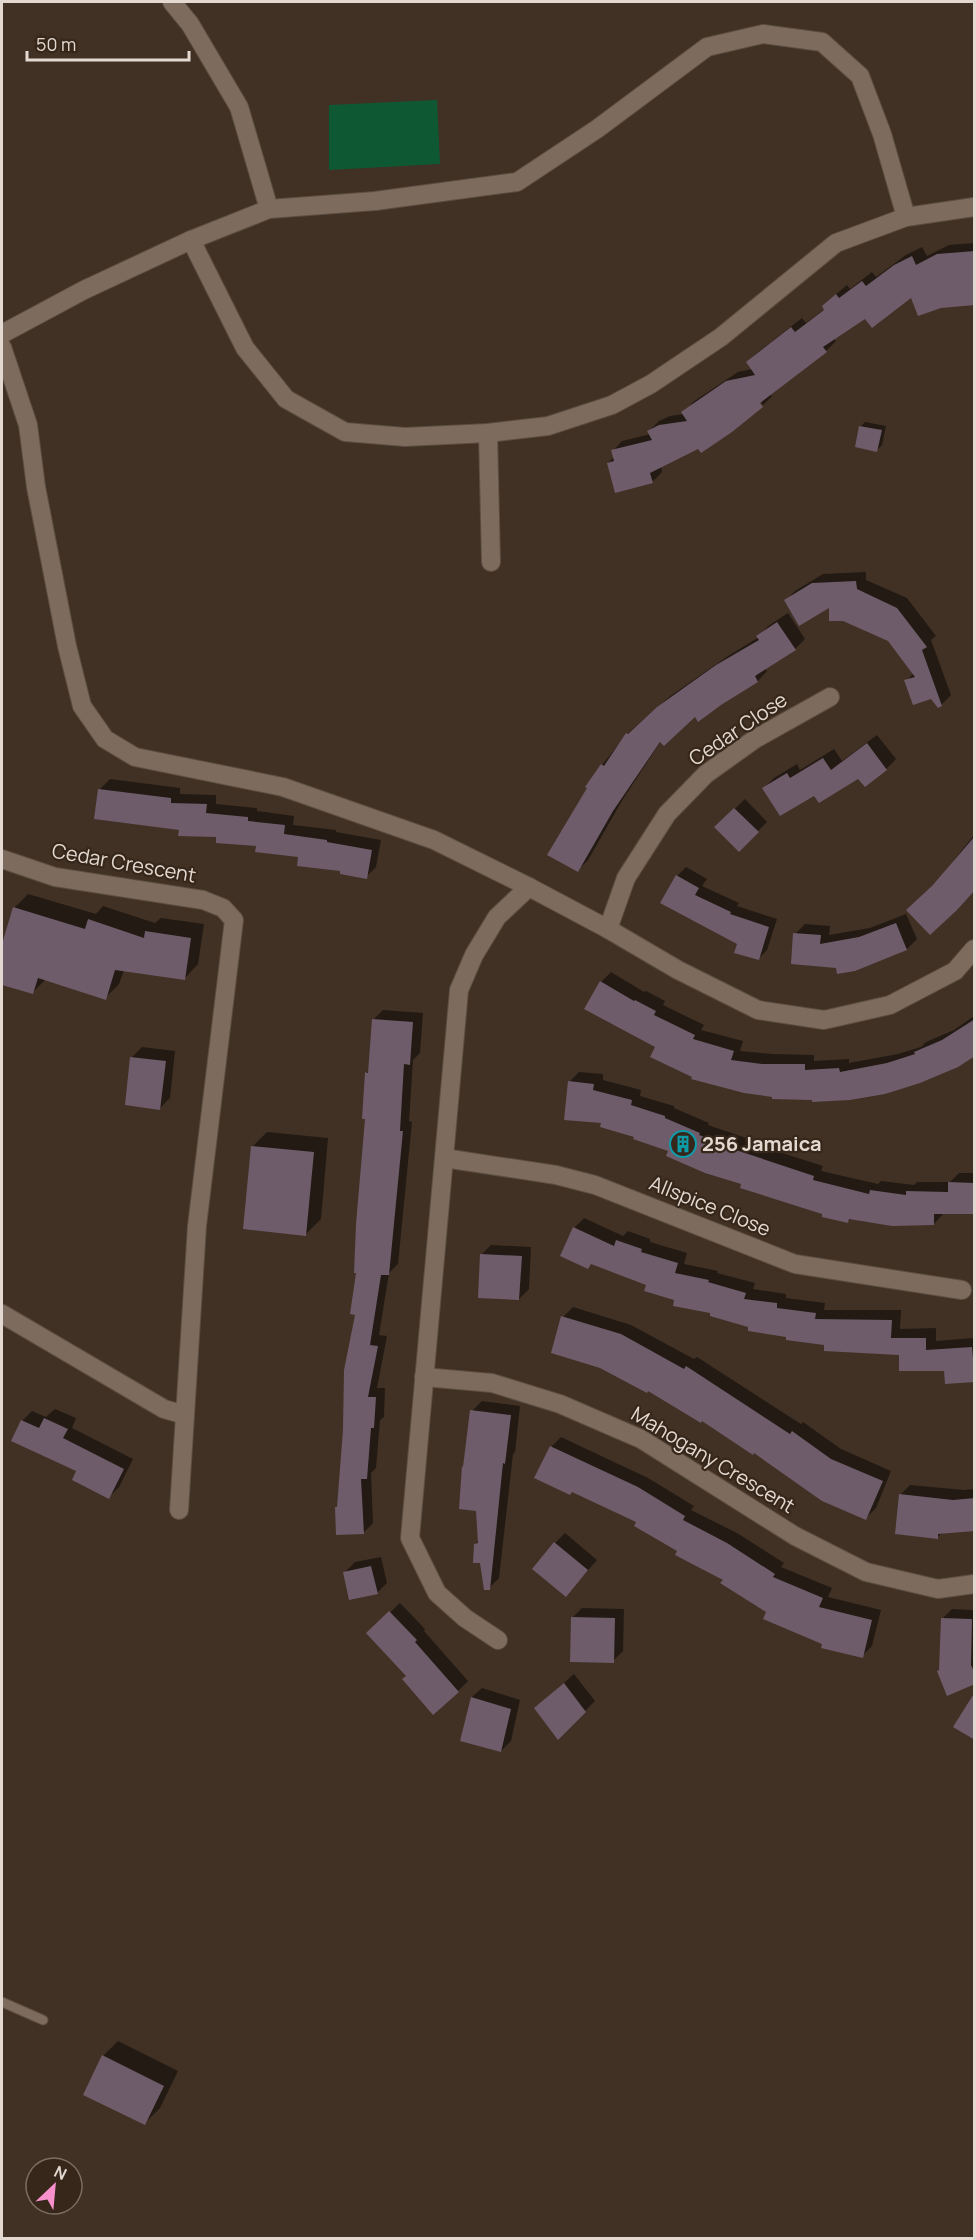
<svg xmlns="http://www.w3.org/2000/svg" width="976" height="2240" viewBox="0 0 976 2240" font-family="Manrope,sans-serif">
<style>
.green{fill:#0f5834}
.shadow{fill:#0007}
.building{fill:#6e5c6b}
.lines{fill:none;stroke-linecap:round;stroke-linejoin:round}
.service-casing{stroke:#5c4e43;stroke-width:11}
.minor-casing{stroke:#5c4e43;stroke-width:20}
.service{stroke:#7d6b5d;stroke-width:9}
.minor{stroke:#7d6b5d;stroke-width:18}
.labels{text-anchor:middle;stroke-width:4.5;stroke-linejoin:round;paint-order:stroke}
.street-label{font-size:20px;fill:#e3d9d1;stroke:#36271a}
.poi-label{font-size:20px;font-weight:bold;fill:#e3d9d1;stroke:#36271a;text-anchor:start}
</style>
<rect width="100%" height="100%" fill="#413124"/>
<!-- green -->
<path class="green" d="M437,100L440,164L329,170V105Z"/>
<!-- shadow -->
<g class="shadow">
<path d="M974,243V304L912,295L865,317L833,338L836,341L826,351L770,393L772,396L763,405L757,396L698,447L661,466L662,472L652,482L608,463L614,457L613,451L622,441L651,434L649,431L659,421L670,416L684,414L693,402L738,372L752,369L748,362L757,353L802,318L806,323L825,309L834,296L847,285L850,289L872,272L876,277L906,255L922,247L927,256L949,245Z"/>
<path d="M865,422L886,426L882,445L877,450L861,426Z"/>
<path d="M866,572V580L907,598L936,636L931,640L951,695L941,705L906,681L914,673L889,640L830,606L785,601L795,591L823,574Z"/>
<path d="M788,613L805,639L795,649L765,668L767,671L758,681L695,715L661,741L623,799L588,860L578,870L602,765L627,734L669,697L728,656L759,637L768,626Z"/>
<path d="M877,735L896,759L886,769L859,777L815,794L764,788L774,778L797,764L800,770L834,749L842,761Z"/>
<path d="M110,779L180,788V794L216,795V804L257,808V811L294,816L293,825L336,830V832L381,840L376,867L366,877L300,856L180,829L100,789Z"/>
<path d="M745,799L767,822L739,850L716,827Z"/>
<path d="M974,835V889L935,884Z"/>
<path d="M686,867L707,879L702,886L739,903L737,906L777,919L767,950L758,959L739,943L662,902L677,876Z"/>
<path d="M28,894L96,914L103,906L155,923L161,918L204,924L198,964L185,978L124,970L119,984L105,998L46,979L32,993L2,983V949L14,908Z"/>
<path d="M906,914L917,939L907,949L838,966L795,934L805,924L830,926L829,935L870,928Z"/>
<path d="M611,972L644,992L646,991L665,1001L663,1005L704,1025L701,1030L743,1041L740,1051L773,1054L814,1055V1061L849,1059V1063L898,1054L921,1047L926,1042L954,1030L974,1016V1055L774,1095L694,1077L657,1046L601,982Z"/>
<path d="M383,1010L423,1013L420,1053L413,1060L409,1121L412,1122L398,1264L389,1273L379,1335L387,1336L377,1388H385L384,1417L380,1420L376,1468L371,1473L373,1523L363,1533L336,1508L339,1505L356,1314L367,1117L366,1073L369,1070L373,1020Z"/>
<path d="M142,1047L175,1051L170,1098L160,1108L132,1057Z"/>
<path d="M579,1072L603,1074V1080L641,1090L640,1096L674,1106V1108L709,1123L708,1125L746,1138L745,1141L823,1166L821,1171L878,1184L881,1181L914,1185L917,1182H950L959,1173H974V1211L943,1214L934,1224L851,1218L848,1221L824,1213L743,1183L603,1122L569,1082Z"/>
<path d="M267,1132L328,1138L321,1219L306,1234L252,1147Z"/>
<path d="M584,1218L623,1236L628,1231L650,1239V1242L687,1253L684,1264L718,1271L717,1273L755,1283L753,1289L786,1294V1298L825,1303L824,1310H901L900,1329L936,1328V1341L974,1338V1381L900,1353L826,1344L750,1326L676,1299L648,1284L592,1263L588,1267L574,1228Z"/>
<path d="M491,1245L531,1247L529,1289L519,1299L481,1255Z"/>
<path d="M573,1307L631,1325L694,1359L697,1357L801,1424L803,1422L841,1449L891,1471L876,1508L866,1518L563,1317Z"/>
<path d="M482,1401L520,1406L515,1452L513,1454L499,1578L489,1588L475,1544L479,1541L472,1411Z"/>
<path d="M55,1409L76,1418L72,1428L133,1459L119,1487L109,1497L22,1421L32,1411L46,1417Z"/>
<path d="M561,1437L648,1478L694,1506L691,1510L737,1533L784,1563L781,1567L832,1588L828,1597L881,1610L872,1646L862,1656L824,1643L767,1611L725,1579L679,1551L639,1521L551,1447Z"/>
<path d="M910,1485L964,1490L974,1489V1529L942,1533L937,1537L900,1495Z"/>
<path d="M565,1533L597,1560L566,1595L555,1543Z"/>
<path d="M381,1557L387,1583L377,1593L345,1572L355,1562Z"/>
<path d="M400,1603L425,1629L424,1631L468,1681L458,1691L408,1676L378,1624Z"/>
<path d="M582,1608L624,1609L623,1651L613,1661L572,1618Z"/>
<path d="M952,1609L974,1610V1682L941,1669L942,1619Z"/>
<path d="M574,1674L595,1701L558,1738L536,1708Z"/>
<path d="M482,1688L520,1700L511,1741L501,1751L472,1697Z"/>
<path d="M118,2041L178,2071L160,2108L145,2123L103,2056Z"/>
</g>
<!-- building -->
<g class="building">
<path d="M975,251V305L941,308L918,316L911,298L872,328L865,319L823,347L827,352L760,403L763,407L732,432L701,453L698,449L650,473L653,483L615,493L607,463L614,461L611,450L652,440L647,431L659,425L687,421L681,412L726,381L755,375L746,362L791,327L795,332L824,310L822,306L836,294L839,298L862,281L866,286L894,265L912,256L916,265L937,254Z"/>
<path d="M859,426L882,430L877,452L855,447Z"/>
<path d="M856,581L857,589L897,608L927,647L922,650L942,706L938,708L931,699L913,705L904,680L915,677L888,641L843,621H829V608L799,626L784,600L812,583Z"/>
<path d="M777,622L796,650L755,676L758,682L721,705L698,722L695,717L664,746L660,742L613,811L578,872L547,855L587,788L585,787L601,764L604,766L626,733L628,734L657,707L716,665L759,640L756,636Z"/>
<path d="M867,743L887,770L865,787L858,779L819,803L814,796L780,816L762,788L787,773L790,778L823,758L831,770Z"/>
<path d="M98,789L171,798V803L207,804L206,813L248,817V821L285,825L284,834L327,840V842L372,850L367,879L340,874V871L297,866L298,857L255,852L256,846L216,843V837L178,836L179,830L94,819Z"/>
<path d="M734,808L759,832L739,852L714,827Z"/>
<path d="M975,836V890L957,910L930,935L906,910L932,886Z"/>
<path d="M676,875L699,888L695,895L731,912L730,914L769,927L759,960L734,953L737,944L660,903Z"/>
<path d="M13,907L85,929L88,919L144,938L145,931L191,938L185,980L115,970L106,1000L38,978L33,994L2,985V944Z"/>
<path d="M896,923L907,950L855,971L837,974L836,968L791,964L793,933L821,935L820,944L859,937Z"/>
<path d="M600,981L634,1001L635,1000L656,1011L654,1015L695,1035L693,1039L734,1051L731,1060L762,1064H805V1070L839,1068L840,1072L887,1063L915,1054L914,1052L942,1040L975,1019V1056L958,1067L920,1083L885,1094L850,1100L812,1102V1100L772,1099V1097L744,1093L691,1079L692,1077L650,1057L655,1047L584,1009Z"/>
<path d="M372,1019L413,1022L410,1065L404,1064L400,1131H403L389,1275H381L370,1345L378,1346L368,1397H376L374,1428H371L367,1479H361L364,1534L336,1535L335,1507H337L343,1430L344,1370L355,1315L350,1314L356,1273H354L356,1224L365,1119H362L365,1072L368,1073Z"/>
<path d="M130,1057L166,1061L160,1110L125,1105Z"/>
<path d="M568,1081L594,1084L593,1090L632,1100L631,1105L665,1116V1118L700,1133L699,1135L737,1148L736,1150L814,1176L813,1180L869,1194L870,1190L906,1195V1191L948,1192V1182L974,1183V1214H934V1225L892,1226L849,1219L848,1223L822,1217V1214L740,1188L741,1184L705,1173L666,1156L668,1151L633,1139L634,1137L600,1127L601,1123L564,1120Z"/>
<path d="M251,1146L314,1152L306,1236L243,1229Z"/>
<path d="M573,1227L614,1246L616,1240L642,1249L641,1252L678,1263L675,1273L709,1280L708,1282L746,1293L744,1299L777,1303V1308L816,1313L815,1319L892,1320L891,1338H926V1350L972,1347L975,1382L945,1384L944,1371H899V1355L824,1351V1345L786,1340V1337L748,1331V1327L710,1316V1313L673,1306L674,1300L644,1291L646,1285L591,1264L588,1269L560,1256Z"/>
<path d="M480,1254L522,1256L519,1300L478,1298Z"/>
<path d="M561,1316L621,1334L684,1369L686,1366L790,1434L792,1431L831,1459L883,1481L866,1520L822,1501L754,1453L753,1455L702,1421L701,1423L648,1391L647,1393L600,1368L551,1353Z"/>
<path d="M470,1410L511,1415L505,1464L503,1463L490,1590H484L480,1563H473L474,1544L478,1543L476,1511L459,1509L462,1466L463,1467Z"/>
<path d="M44,1418L68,1429L63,1438L124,1469L109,1499L72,1480L76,1471L11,1441L21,1420L39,1428Z"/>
<path d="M550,1446L638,1487L685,1516L683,1520L727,1543L775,1574L773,1577L823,1598L819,1607L872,1620L863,1658L821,1648L822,1644L763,1619L766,1612L720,1583L723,1580L675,1555L677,1551L634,1526L636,1522L572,1492L570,1495L534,1478Z"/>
<path d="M899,1494L953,1500L975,1498V1531L938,1534V1539L895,1534Z"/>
<path d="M554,1542L588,1570L566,1597L532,1569Z"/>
<path d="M371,1566L378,1594L349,1600L343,1572Z"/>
<path d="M389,1611L417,1640L415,1642L459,1692L433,1715L402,1679L406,1676L366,1633Z"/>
<path d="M571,1617L615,1618L614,1663L570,1662Z"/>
<path d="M941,1618L972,1619L971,1665L975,1674V1684L947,1696L937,1671L939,1670Z"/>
<path d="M564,1683L586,1712L558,1740L534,1708Z"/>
<path d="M975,1692V1740L953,1727Z"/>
<path d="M471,1697L511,1709L501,1752L460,1741Z"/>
<path d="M102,2055L164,2086L145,2125L83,2095Z"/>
</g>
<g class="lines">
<defs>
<path id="service" d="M2,2002L43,2020"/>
<g id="minor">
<path d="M172,2L190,24L239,107L269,209"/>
<path d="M191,240L245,348L286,399L345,432L405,437L488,433L548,426L612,405L651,384L721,337L836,243L906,217L974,207"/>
<path d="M2,334L84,290L191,240L269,209L375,201L517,182L597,129L707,47L763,34L822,42L860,76L882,134L906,217"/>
<path d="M2,347L28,425L36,487L67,646L82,706L105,739L135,757L283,787L434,840L529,887L608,929L678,970L758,1010L824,1020L890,1005L955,971L974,949"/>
<path d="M488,433L491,562"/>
<path d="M2,859L55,877L203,900L223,908L234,920L197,1226L179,1510"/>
<path d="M608,929L626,878L667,814L706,774L755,739L830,697"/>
<path d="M444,1158L556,1175L595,1185L795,1264L962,1290"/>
<path d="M2,1314L164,1409L185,1415"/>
<path d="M424,1377L492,1383L560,1404L641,1439L795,1536L866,1572L938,1589L974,1584"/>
<path d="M498,1640L465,1618L437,1593L410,1538L459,990L474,955L497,917L529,887"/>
</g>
</defs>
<!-- service casing -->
<use href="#service" class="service-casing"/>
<!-- minor casing -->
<use href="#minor" class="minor-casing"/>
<!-- service -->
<use href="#service" class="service"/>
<!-- minor -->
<use href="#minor" class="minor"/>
</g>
<!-- icons -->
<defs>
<symbol id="building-ring" viewBox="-11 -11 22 22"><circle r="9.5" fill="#36271a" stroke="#0f9aa8" stroke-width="1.5"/><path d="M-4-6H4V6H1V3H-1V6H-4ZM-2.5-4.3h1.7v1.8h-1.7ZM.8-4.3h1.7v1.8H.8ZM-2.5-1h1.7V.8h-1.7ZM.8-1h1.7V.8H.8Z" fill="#0f9aa8"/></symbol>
</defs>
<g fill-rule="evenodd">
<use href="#building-ring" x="668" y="1129" width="30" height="30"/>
</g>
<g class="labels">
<!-- street labels -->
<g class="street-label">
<text transform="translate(738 729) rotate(-34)" y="7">Cedar Close</text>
<text transform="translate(124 863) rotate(10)" y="7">Cedar Crescent</text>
<text transform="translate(710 1206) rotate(22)" y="7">Allspice Close</text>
<text transform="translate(713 1460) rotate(31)" y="7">Mahogany Crescent</text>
</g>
<!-- poi labels -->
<g class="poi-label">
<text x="702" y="1151">256 Jamaica</text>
</g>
</g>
<!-- border -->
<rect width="976" height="2240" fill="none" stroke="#e3d9d1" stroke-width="6"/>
<!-- north arrow -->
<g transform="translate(54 2186) rotate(26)"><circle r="28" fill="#36271a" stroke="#7b6e63" stroke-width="1.5"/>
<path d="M0-4.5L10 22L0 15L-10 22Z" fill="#f890cc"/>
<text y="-9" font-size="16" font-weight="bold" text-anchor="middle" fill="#e3d9d1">N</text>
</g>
<!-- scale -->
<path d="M27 51v9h162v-9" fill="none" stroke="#e3d9d1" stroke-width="3"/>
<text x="36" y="51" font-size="18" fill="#e3d9d1" stroke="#36271a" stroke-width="4.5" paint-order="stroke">50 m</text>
</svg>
